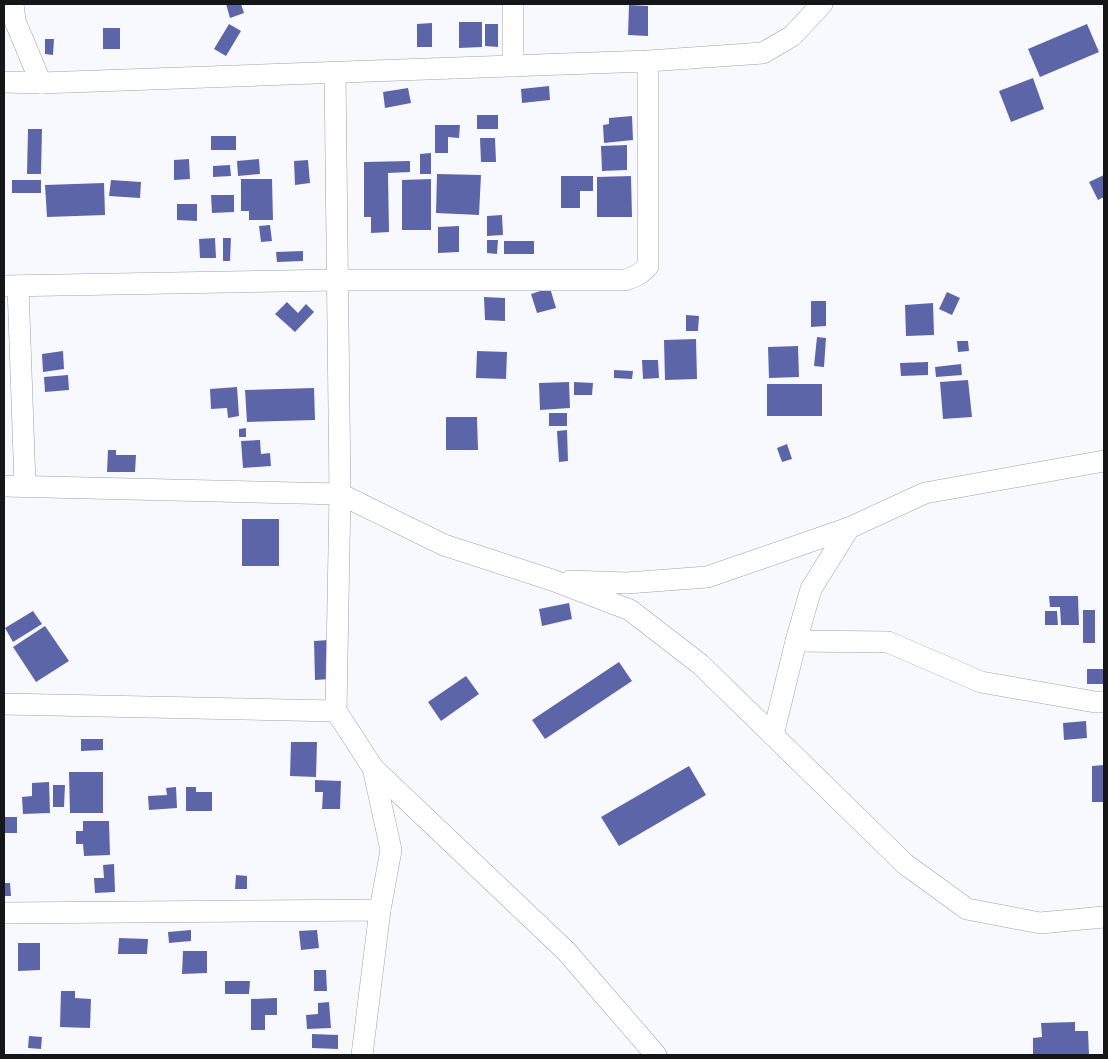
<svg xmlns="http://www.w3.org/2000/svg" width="1108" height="1059" viewBox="0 0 1108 1059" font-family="'IBM Plex Serif',serif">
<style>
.building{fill:#5d65a9}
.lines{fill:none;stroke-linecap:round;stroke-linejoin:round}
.minor-casing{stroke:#a0a2ad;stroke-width:22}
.minor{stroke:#fff;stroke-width:21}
</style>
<rect width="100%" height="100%" fill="#f8f9fe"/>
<!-- building -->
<g class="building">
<path d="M226,4H241L244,13L230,18Z"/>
<path d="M629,5L648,6V36L628,35Z"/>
<path d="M459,22H482V47L459,48Z"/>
<path d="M432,23V47H417V24Z"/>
<path d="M229,24L241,31L226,56L214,49Z"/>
<path d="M485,24H498V47L485,46Z"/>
<path d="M1087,24L1099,52L1040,77L1028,49Z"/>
<rect x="103" y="28" width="17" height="21"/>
<path d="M45,39H54L53,55L45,54Z"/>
<path d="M1033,78L1044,109L1011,122L999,91Z"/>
<path d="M549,86L550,100L522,103L521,89Z"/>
<path d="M408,88L411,103L385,108L383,92Z"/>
<rect x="477" y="115" width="21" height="14"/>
<path d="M632,116L633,140L604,143L603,125L609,124V118Z"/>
<path d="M435,125H460L459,138L448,137V153H435Z"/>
<path d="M28,129H42L41,174H27Z"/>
<rect x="211" y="136" width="25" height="14"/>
<path d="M480,138H495L496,162H481Z"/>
<path d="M627,145V170L602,171L601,146Z"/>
<path d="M431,153V174H420V154Z"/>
<path d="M189,159L190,179L174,180V160Z"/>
<path d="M259,159L260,174L238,176L237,161Z"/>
<path d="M308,160L310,183L295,185L294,161Z"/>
<path d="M410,161V172L388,173L389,232L371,233V217H364V162Z"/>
<path d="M230,165L231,176L213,177V166Z"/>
<path d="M437,174L481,175L479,215L436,213Z"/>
<path d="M1104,175V197L1098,200L1089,182Z"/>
<path d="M561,176H593V191H580V208H561Z"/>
<path d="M631,176L632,217H597V177Z"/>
<path d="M241,179H272L273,220H249V211H241Z"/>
<path d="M431,179V230H402V180Z"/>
<rect x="12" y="180" width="29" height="13"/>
<path d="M111,180L141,182L140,198L109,196Z"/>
<path d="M104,183L105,215L47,217L45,185Z"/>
<path d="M211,195H234V212L212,213Z"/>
<path d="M177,204H197V221L177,220Z"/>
<path d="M502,215L503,235L487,236V216Z"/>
<path d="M270,225L272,241L261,242L259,226Z"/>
<path d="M459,226V252L438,253V227Z"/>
<path d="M215,238L216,258H200L199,239Z"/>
<path d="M223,238H231L230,261H223Z"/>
<path d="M487,240H498L497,254L487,253Z"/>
<rect x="504" y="241" width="30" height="13"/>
<path d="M303,251V261L277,262L276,252Z"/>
<path d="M550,288L556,308L537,313L531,294Z"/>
<path d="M947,292L960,298L952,315L939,309Z"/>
<path d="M484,297L505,298V321L485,320Z"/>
<path d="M811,301H826V326L811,327Z"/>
<path d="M287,302L298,313L306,304L314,312L295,332L275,314Z"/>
<path d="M933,303L934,335L906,336L905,305Z"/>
<path d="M686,315L699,316L698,331H686Z"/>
<path d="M817,337L826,338L824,367L814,366Z"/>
<path d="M696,339L697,379L665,380L664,340Z"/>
<path d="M957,341H968L969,351L958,352Z"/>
<path d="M798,346L799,377L769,378L768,347Z"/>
<path d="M63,351L64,369L43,372L42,354Z"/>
<path d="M477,351L507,352L506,379L476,378Z"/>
<path d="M642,360H658L659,378L643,379Z"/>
<path d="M928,362V375L901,376L900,363Z"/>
<path d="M961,364L962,375L936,377L935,367Z"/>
<path d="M614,370L633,371L632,379L614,378Z"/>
<path d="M68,375L69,390L45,392L44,377Z"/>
<path d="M968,380L972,417L943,419L940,382Z"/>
<path d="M569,382L570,408L540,410L539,383Z"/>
<path d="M574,382L593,383L592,395H574Z"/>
<rect x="767" y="384" width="55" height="32"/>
<path d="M237,387L239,416L228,418L227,408L211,409L210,389Z"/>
<path d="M314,388L315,420L247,422L245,390Z"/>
<rect x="549" y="413" width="18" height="13"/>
<path d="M446,417H477L478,450H446Z"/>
<path d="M246,428V437H239V429Z"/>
<path d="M567,430L568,461L559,462L557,431Z"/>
<path d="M260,440L261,454L270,453L271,466L243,468L241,441Z"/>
<path d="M787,444L792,459L782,462L777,448Z"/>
<path d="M108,450H116V455H136L135,472H107Z"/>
<rect x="242" y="519" width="37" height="47"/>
<path d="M1049,596H1078L1079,625H1061L1060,607H1050Z"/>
<path d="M569,603L572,619L542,626L539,609Z"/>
<rect x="1083" y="610" width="12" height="33"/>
<path d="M33,611L42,624L13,642L5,628Z"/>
<path d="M1045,611H1057L1058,625H1045Z"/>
<path d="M45,626L69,661L36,682L13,647Z"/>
<path d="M329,640L330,679L315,680L314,641Z"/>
<path d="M619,662L632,681L545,739L532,720Z"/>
<rect x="1087" y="669" width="17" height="15"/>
<path d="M466,676L479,694L441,721L428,702Z"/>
<path d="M1086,721L1087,738L1064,740L1063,723Z"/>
<path d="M81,739H103V750L81,751Z"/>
<path d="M291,742H317L316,777L290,776Z"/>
<path d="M1104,765V802H1092V766Z"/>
<path d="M689,766L706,795L619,846L601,817Z"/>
<path d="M69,772H103V813H70Z"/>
<path d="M315,780L341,781L340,809H322L323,792H315Z"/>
<path d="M49,782L50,813L23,814L22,797L32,796V783Z"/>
<path d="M53,785H65L64,807H53Z"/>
<path d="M176,787L177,808L149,810L148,796L167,795L166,788Z"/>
<path d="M186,787H196V792H212V811H186Z"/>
<rect x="4" y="817" width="13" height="16"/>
<path d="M83,821H109L110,855L84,856L83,844H76V831H83Z"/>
<path d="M114,864L115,892L95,893L94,878H104L103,865Z"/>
<path d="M236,875L247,876V889H235Z"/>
<path d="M4,883H10L11,896H4Z"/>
<path d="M191,930V941L169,943L168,932Z"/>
<path d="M317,930L319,948L301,950L299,931Z"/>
<path d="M119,938L148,939L147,954H118Z"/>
<path d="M18,943H40V970L18,971Z"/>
<path d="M183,951H207V973L182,974Z"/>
<path d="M314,970H326L327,991H314Z"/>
<path d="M225,981H250L249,994H225Z"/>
<path d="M61,991H75V998L91,999L90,1028L60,1027Z"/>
<path d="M277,998V1015H265V1030H251V999Z"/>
<path d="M329,1002L331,1028L307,1029L306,1015L318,1014V1003Z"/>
<path d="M1075,1022V1031H1088L1089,1055H1033V1038L1042,1037L1041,1023Z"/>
<path d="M312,1034L338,1035V1049L312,1048Z"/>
<path d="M29,1036L42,1037L41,1049L28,1048Z"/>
</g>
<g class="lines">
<defs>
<g id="minor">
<path d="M13,4L15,21L41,83"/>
<path d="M513,4V66"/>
<path d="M335,73L340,494L336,711L373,768L391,850L380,910"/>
<path d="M4,82L41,83L648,61L763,53L792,36L822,4"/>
<path d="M4,286L336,280H625C635,277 641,274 648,266V61"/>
<path d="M18,286L25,485"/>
<path d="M4,486L340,494L444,545L552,580L630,610L700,664L905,864L967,909L1040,923L1104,917"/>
<path d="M570,581L627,583L707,577L849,528"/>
<path d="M796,641L888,642L981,682L1095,702H1104"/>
<path d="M4,704L336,711"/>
<path d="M773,735L796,641L811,589L849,528L925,493L1104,461"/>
<path d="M373,768L566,951L656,1055"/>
<path d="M4,913L380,910L362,1055"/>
</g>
</defs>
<!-- minor casing -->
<use href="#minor" class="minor-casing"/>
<!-- minor -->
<use href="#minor" class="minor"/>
</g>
<!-- border -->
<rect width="1108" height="1059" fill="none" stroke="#15161a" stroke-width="10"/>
</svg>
